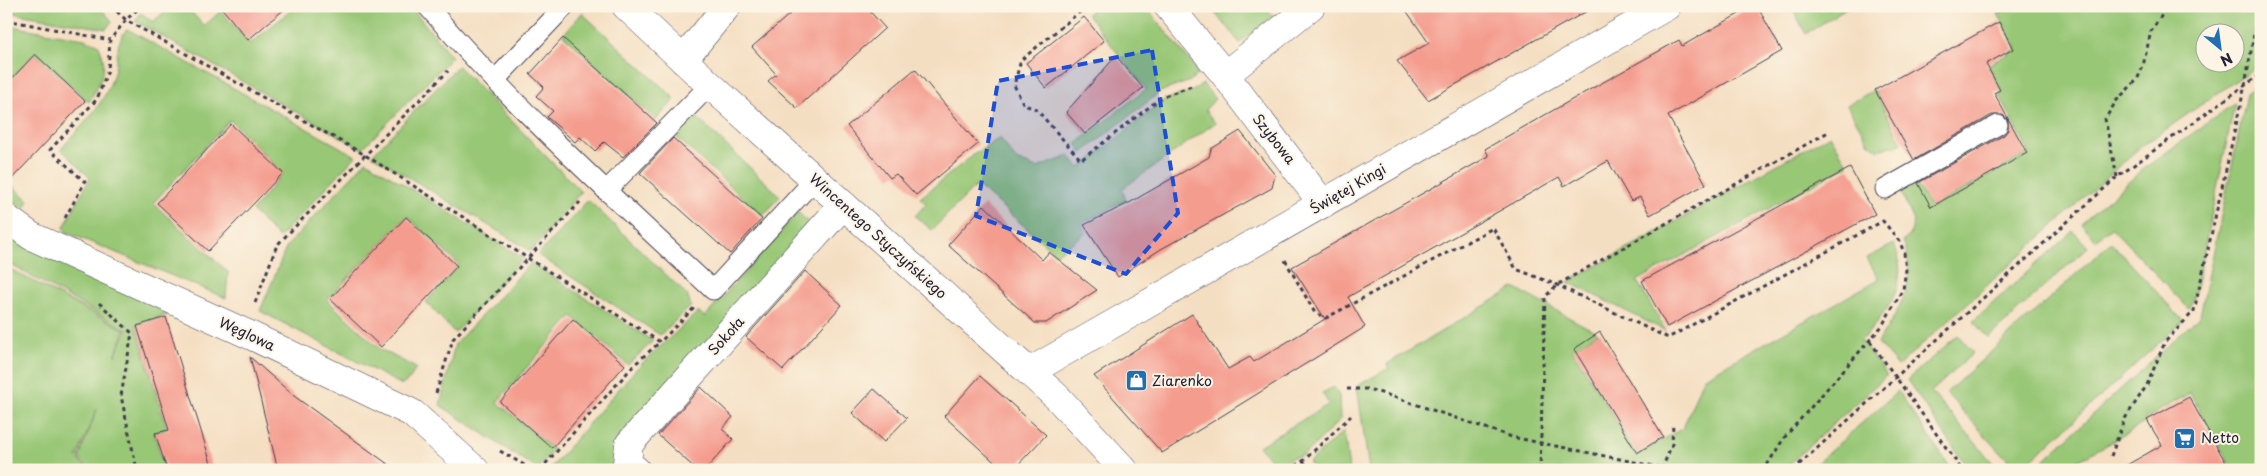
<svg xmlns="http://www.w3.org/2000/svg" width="2267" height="476" viewBox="0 0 2267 476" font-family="'Playpen Sans',sans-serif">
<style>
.green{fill:#98c776;stroke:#5d7458;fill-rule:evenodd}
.building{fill:#f49d8f}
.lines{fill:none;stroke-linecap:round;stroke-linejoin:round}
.service-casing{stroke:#423e4f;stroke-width:21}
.minor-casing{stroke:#423e4f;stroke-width:29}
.tertiary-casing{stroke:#423e4f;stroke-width:29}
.path{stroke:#423e4f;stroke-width:3;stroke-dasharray:4 4;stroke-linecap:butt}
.service{stroke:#fff;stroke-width:19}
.minor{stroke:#fff;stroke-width:28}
.tertiary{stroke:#fff;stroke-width:28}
.marked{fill:#1d4ed8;fill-opacity:0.2;stroke:#1d4ed8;stroke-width:4;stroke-dasharray:10 6;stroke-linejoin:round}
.labels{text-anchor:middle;stroke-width:4;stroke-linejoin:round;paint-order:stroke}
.street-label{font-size:14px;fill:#22223b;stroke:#fcf5e5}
.poi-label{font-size:14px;fill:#22223b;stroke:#fcf5e5;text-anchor:start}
</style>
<rect width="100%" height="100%" fill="#fcf5e5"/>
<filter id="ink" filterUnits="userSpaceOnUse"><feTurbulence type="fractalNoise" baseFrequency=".02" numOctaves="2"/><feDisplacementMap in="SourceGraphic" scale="10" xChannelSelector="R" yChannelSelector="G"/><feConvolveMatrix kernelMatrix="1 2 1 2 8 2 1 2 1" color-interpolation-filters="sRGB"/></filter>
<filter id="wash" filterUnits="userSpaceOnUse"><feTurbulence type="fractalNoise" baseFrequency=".0096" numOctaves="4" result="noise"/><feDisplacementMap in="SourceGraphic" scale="20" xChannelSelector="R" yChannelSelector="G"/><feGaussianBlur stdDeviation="1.12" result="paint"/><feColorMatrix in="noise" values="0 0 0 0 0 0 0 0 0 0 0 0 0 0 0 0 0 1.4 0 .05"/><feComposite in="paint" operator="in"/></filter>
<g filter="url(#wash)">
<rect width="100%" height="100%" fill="#f4dec1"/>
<!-- green -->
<g class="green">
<path d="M6,6H99L112,21L106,29L6,12Z"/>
<path d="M171,6H186L204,26L221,11L250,44L296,6H410L452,57L362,149L135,21L141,13L153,22Z"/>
<path d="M1096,6H1145L1200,73L1190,81L1160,92L1082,153L1076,144L1146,89L1087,14Z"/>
<path d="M1209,6H1265L1273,16L1240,43Z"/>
<path d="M1791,6H1849L1806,34Z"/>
<path d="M2011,6H2261V63L2139,148L1898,366L1878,343C1901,303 1918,287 1903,240L1910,236L1914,221L1900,190L1915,182L1931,208L2029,153L1999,94L2002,91L1988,65L2017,49L1998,14ZM2204,32H2234V62H2204Z"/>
<path d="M582,13L675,99L656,120L563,35Z"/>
<path d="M6,25L84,39L98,44C110,69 101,79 89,102L35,53L6,83Z"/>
<path d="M127,29L356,156L279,238L252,211L283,173L230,120L153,203L228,272L226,298L66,232L64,227L90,178L61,149C81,126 104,106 113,76C119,59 114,44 127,29Z"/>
<path d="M458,66L581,192L531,251L372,155Z"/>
<path d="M1203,84L1215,99L1205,110L1215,123L1122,189L1126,200L1081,224L1086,233L1056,254L977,185L932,230L915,216L926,204L920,198L973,155L1000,138L1016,160L1037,168L1069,156L1080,168L1164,100L1192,91Z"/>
<path d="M2261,84V470H2233L2190,393L2145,419L2146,422L2062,470H2033L2200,316L2247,94Z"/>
<path d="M1874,90L1902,143L1879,150L1869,143L1847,105Z"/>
<path d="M2235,103L2193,302L2189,309L2111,227L2096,240L2081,223L2146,167Z"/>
<path d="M693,114L780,196L763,216L674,135Z"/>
<path d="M1830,135L1848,165L1637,281L1666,331L1568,282Z"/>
<path d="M366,161L523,258L455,333L426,302L459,265L407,216L327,300L380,349L416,368L410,379L402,385L260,311L287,246Z"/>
<path d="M6,180L28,200L25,207L6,199Z"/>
<path d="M588,200L687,295L691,306L660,335L538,255Z"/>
<path d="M798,212L810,224L614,465L613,470H549L636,369L698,312L705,317Z"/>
<path d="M2073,231L2088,247L1988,338L1973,321Z"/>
<path d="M6,232L173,313L136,325L167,429L154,433L165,470H89L79,457L97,409L77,457L87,470H6V267L125,330L115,356L127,330L6,262Z"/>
<path d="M2111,242L2183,321L2020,470H2017L1946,393Z"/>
<path d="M1894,244C1911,283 1887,312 1861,341L1887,375L1783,470H1369L1357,386L1389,368L1387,364L1514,288L1598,333L1572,349L1637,455L1683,428L1703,378L1879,279L1867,258Z"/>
<path d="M531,263L653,341L628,365L572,316L497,402L554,450L537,469L440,405L455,344Z"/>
<path d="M1958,335L1973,353L1931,392L1999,470H1969L1907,380Z"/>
<path d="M1334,387L1339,396L1340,420L1304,455L1290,458L1278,469L1259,446L1329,404L1322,393Z"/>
<path d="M1898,391L1952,470H1809Z"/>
<path d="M1344,431L1349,470H1317L1309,462Z"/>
</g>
<g id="blocks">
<!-- building -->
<g class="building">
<path d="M220,6H288L248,40Z"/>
<path d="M799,6H865L885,28L797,108L768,81L776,74L752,47Z"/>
<path d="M1403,6H1596L1428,100L1397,61L1429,43Z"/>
<path d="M1753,6H1757L1782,51L1668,116L1706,184L1650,215L1640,197L1631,201L1608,161L1564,186L1559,177L1348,297L1365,327L1162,453L1094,376L1192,314L1228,369L1250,357L1254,362L1325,319L1292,267L1489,156L1485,149L1582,94L1679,40L1682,46Z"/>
<path d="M1084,17L1104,41L1046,88L1026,63Z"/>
<path d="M1999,22L2013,49L1986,64L2000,90L1994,93L2027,153L1931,207L1918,183L2004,135L2008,130V120L2003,115H1992L1914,160L1875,90Z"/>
<path d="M563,38L657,123L623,157L604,142L595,151L580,137L575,142L547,117L553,111L536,96L544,87L530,74Z"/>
<path d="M35,54L85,101L6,185V85Z"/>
<path d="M1116,56L1143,88L1085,134L1066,112Z"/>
<path d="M915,69L978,144L916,195L896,174L890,178L847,126Z"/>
<path d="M231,124L283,173L208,251L157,203Z"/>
<path d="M1240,131L1275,175L1272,188L1161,249L1118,277L1084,225L1131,202L1209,157L1211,149Z"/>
<path d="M673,138L762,219L730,254L640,173Z"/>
<path d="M1850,168L1875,214L1667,327L1642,281Z"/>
<path d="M984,205L1042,260L1049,252L1097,290L1046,323H1035L948,245Z"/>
<path d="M406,217L457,266L381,347L330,299Z"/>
<path d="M805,271L842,305L783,370L746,337Z"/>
<path d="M166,317L213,470H167L155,433L169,430L137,326Z"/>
<path d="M573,319L625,365L552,448L500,402Z"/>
<path d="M1600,332L1663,437L1637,453L1574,349Z"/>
<path d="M250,357L294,396L396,470H278Z"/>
<path d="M980,376L1046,435L1013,470H1003L944,416Z"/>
<path d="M701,387L733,417L722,429L733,439L705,470H697L658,435Z"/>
<path d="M874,389L907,418L884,442L852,413Z"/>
<path d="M2189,397L2230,470H2118L2162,445L2147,420Z"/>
</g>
</g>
</g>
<g filter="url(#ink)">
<use href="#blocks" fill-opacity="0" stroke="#423e4f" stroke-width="1"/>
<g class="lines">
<defs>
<g id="service">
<path d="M427,6C515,108 615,199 713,290L815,179"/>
<path d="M495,80L565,6"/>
<path d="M1885,189L1998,125"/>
<path d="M606,191L710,85"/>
</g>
<g id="minor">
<path d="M1168,6L1225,75L1323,204"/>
<path d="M683,60L727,6"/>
<path d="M1225,75L1311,6"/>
<path d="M6,218L31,236L252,336L412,413L475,470"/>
<path d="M1029,372L1667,6"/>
<path d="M636,470L627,463L629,444L843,205"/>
</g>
<path id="tertiary" d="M626,6L710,85L1058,398L1124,470"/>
</defs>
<!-- service casing -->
<use href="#service" class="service-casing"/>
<!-- minor casing -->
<use href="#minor" class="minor-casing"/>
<!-- tertiary casing -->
<use href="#tertiary" class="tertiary-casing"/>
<!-- path -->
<g class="path">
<path d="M111,6L126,20L365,155L660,342L694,308"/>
<path d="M1087,6L1021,60L1014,85L1024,105L1036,109L1081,160L1162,97L1194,85"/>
<path d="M6,20L110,40"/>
<path d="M2117,177L2105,119L2117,100L2137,80L2143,66L2151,31L2168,6"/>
<path d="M65,218L85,182L50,150L97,99L108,70L110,40L126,20L141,6"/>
<path d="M1285,260L1315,313L1326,318L1493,228L1516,269L1557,285L1668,338L1883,221L1900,242L1904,253L1906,270L1903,289L1882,326L1784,438L1764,470"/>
<path d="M99,303L132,333L121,396L137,470"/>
<path d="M255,303L277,245L448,71"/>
<path d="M1870,341L1962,470"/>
<path d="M1347,389H1368L1394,397L1512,437L1673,470"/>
<path d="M436,393L453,339L580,202"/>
<path d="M500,451L533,470"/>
<path d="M2111,456L2124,420L2147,385L2165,342L2194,311L2245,85L2259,6"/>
<path d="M1303,461L1311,470"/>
<path d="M1662,469L1672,444L1673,424"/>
<path d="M540,470L635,364L660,342"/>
<path d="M1288,470L1303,461L1351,416"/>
<path d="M1540,470L1545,297L1557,285L1830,131"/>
<path d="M1793,470L2117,177L2261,74"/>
</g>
<!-- service -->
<use href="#service" class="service"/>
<!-- minor -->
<use href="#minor" class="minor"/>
<!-- tertiary -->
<use href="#tertiary" class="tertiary"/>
</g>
</g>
<!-- marked area -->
<path class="marked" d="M1152,50L1178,213L1126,274L976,216L998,81Z"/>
<!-- icons -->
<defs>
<symbol id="shop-square" viewBox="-11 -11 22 22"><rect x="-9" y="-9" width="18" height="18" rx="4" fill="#1f6fb2" stroke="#fcf5e5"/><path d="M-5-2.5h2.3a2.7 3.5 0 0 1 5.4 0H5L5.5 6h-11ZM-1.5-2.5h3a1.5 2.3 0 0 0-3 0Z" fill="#fff"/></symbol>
<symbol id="supermarket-square" viewBox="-11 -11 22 22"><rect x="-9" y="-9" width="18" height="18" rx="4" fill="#1f6fb2" stroke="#fcf5e5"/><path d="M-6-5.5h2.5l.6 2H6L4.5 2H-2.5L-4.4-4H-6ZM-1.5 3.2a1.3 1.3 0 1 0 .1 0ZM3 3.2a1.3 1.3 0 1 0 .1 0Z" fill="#fff"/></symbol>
</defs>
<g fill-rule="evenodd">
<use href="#shop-square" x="1124" y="368" width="25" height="25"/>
<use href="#supermarket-square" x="2172" y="426" width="25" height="25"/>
</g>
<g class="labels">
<!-- street labels -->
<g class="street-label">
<text transform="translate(1274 139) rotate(52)" y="5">Szybowa</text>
<text transform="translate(1348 189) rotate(-30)" y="5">Świętej Kingi</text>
<text transform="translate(878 236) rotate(42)" y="5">Wincentego Styczyńskiego</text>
<text transform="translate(247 334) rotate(25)" y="5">Węglowa</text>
<text transform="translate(726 336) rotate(-48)" y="5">Sokoła</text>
</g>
<!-- poi labels -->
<g class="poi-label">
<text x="1152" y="386">Ziarenko</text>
<text x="2201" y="443">Netto</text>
</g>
</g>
<!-- margin -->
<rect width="2267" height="476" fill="none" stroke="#fcf5e5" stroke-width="25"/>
<!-- north arrow -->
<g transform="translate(2220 48) rotate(151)"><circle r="24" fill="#fcf5e5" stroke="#a5a1a1"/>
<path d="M0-4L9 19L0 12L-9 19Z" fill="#1f6fb2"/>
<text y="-8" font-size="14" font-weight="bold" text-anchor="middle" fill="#22223b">N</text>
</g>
</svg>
